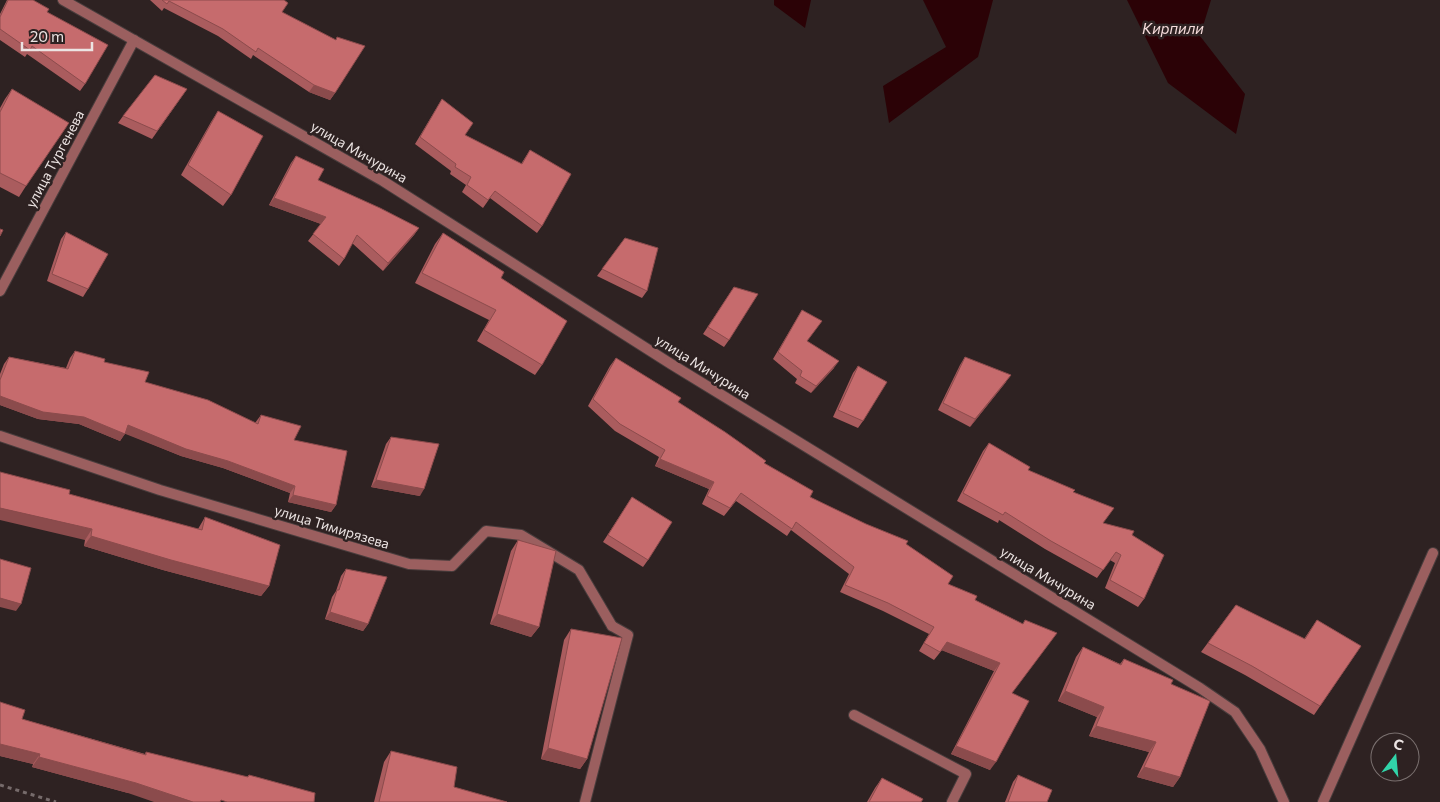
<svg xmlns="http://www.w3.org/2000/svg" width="1440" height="802" viewBox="0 0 1440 802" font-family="Commissioner,sans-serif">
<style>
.water{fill:#2b0206}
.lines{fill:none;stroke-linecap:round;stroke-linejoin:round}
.service-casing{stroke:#493d3d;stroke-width:12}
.minor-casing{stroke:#493d3d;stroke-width:12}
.path{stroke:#766b6b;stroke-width:3;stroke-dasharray:4 4;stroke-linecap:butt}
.service{stroke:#9b5f5f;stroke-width:10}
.minor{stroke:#9b5f5f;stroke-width:10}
.wall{fill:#aa5c5e}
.shaded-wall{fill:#8b4b4c}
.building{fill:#c66b6d;stroke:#8b4b4c}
.labels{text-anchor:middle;stroke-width:5;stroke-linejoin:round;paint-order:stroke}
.street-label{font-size:14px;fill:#ece4e3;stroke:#2e2222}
.water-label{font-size:15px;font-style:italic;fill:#f6dcdb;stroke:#2e2222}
</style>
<rect width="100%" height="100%" fill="#2e2222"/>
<!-- water -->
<g class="water">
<path d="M774,0H811L805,28L774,5Z"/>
<path d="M923,0H993L978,57L889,123L883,86L946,47Z"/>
<path d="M1127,0H1211L1200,36L1245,94L1236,134L1168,83Z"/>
</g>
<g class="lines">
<defs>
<g id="service">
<path d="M0,436L160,490L409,564L452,566L486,531L521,535L579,570L612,626"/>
<path d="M1323,802L1433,553"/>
</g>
<g id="minor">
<path d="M63,0L383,181L671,364L1200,688L1235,712L1260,749L1284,802"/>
<path d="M0,291L134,40"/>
<path d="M854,715L966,774L952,802"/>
<path d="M585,802L628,635L612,626"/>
</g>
</defs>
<!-- service casing -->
<use href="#service" class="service-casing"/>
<!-- minor casing -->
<use href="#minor" class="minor-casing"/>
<!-- path -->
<path class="path" d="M0,785L56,802"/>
<!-- service -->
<use href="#service" class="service"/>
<!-- minor -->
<use href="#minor" class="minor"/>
</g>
<!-- wall -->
<g class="wall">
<path d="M7,0H33L47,12L85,84L80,91L27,54L25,57L0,40V14Z"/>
<path d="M150,0H284L282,12L335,93L330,100L309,92L253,55L251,59L218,36L164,8L162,11Z"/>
<path d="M12,89L26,186L19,197L0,187V108L5,99Z"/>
<path d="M187,89L152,139L118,123L123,116Z"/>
<path d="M442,99L465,135L521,164L530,150L542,226L537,233L490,198L483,208L462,192L466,185L450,174L451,171L415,144Z"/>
<path d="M218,111L231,195L223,206L181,175L211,122Z"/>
<path d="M296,156L318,180L419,228L414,235L383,271L352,243L344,259L339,266L308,241L321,224L269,205L291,163Z"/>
<path d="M66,232L88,289L83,297L47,281L61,239Z"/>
<path d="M443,233L501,278L542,365L535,375L477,341L489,320L415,283L435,244Z"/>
<path d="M625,238L647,291L642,298L597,276Z"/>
<path d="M734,287L729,340L724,347L703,334Z"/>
<path d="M802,310L807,341L834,368L811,393L795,383L797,379L773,359Z"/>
<path d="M75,351L104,362L145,382L255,423L261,415L294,440L336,505L331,512L288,502L290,493L223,468L181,456L125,433L120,441L79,424L38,419L0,405V374L4,364L9,357L66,368L70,358Z"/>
<path d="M965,357L1006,382L970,427L938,410L960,365Z"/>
<path d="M616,358L764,463L810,497L906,544L948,584L975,600L1012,693L990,770L951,754L994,671L942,650L934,660L919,651L929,634L883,611L840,592L849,574L791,530L787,536L736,501L724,516L702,504L709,489L655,466L659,457L615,431L588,406L610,366Z"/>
<path d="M858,366L863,421L858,428L833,417L853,373Z"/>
<path d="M391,437L420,496L371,487L386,444Z"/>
<path d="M989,443L1028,470L1073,492L1103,523L1132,535L1144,599L1138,607L1105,588L1115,563L1110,560L1097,578L1045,549L999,520L998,523L957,501L983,451Z"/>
<path d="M69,494L198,529L205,517L269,586L261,596L163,570L84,546L85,540Z"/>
<path d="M632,497L648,560L643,567L603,542Z"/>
<path d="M518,540L539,627L531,637L490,624L511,551Z"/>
<path d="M346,569L368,624L363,631L325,619L332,597L336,591L341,576Z"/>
<path d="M1236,605L1304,639L1317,620L1361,646L1314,715L1245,675L1201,652Z"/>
<path d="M571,629L587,759L580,769L541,759L564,640Z"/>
<path d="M1083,647L1120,664L1124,659L1171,684L1180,777L1173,787L1137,777L1149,752L1089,736L1097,717L1058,701L1076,657Z"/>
<path d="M0,702L22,719L145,754L146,752L247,777L249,775L314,802L128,793L32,767L33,764L0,756Z"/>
<path d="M391,751L454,787L507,802H374L384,762Z"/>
<path d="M1018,775L1047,802H1005L1013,782Z"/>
<path d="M882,778L921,802H867L875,788Z"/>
</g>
<!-- shaded-wall -->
<g class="shaded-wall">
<path d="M314,85L335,93L330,100L309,92Z"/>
<path d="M274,198L326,217L321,224L269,205Z"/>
<path d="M419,228L414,235L383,271L388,263Z"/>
<path d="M839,361L834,368L811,393L816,386Z"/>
<path d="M1011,375L1006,382L970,427L975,419Z"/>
<path d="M0,396L84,417L125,434L120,441L79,424L38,419L0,405Z"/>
<path d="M128,425L228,461L295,486L290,493L223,468L181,456L123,433Z"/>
<path d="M660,459L714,482L709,489L655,466Z"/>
<path d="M376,480L424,489L420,496L371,487Z"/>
<path d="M293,495L336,505L331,512L288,502Z"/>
<path d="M0,508L92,529L85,540L0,520Z"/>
<path d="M91,536L269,586L261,596L163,570L84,546Z"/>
<path d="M0,598L21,604L16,611L0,607Z"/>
<path d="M330,612L368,624L363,631L325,619Z"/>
<path d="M497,614L539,627L531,637L490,624Z"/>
<path d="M947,642L1000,663L994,671L941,650Z"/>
<path d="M1065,691L1104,707L1097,717L1058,701Z"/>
<path d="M1096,726L1156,742L1149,752L1089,736Z"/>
<path d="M0,744L40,754L33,764L0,756Z"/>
<path d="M956,746L996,762L990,770L951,754Z"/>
<path d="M548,748L587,759L580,769L541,759Z"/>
<path d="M39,757L136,783L193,802H154L128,793L32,767Z"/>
<path d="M1144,767L1180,777L1173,787L1137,777Z"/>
</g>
<!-- building -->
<g class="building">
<path d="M8,0H33L49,9L47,12L108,45L85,84L32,46L30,50L0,29V17Z"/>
<path d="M162,0H284L288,3L282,12L336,40L337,37L365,46L335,93L314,85L258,48L256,52L223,29L169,1L167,4Z"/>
<path d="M155,75L187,89L157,131L123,116Z"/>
<path d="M12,89L69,123L26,186L0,173V112Z"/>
<path d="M442,99L473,123L465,135L522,164L530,150L571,174L542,226L495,191L488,200L467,185L471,177L455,167L456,164L420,137Z"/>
<path d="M218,111L263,136L231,195L188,165Z"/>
<path d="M296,156L324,169L318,180L380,208L419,228L388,263L357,235L344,259L313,234L326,217L274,198Z"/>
<path d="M0,229L3,230L0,236Z"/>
<path d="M66,232L108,254L88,289L52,274Z"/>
<path d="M443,233L504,272L501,278L567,321L542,365L484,330L496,310L422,273Z"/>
<path d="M625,238L658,248L647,291L602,269Z"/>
<path d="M734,287L758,294L729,340L708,327Z"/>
<path d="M802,310L822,321L807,341L839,361L816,386L800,376L802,371L778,352Z"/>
<path d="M75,351L105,359L104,362L149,372L145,382L208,400L258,424L261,415L301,426L294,440L347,451L336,505L293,495L295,486L228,461L186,449L128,425L125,434L84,417L43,412L0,396V380L9,357L68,369Z"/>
<path d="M965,357L1011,375L975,419L943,403Z"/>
<path d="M616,358L681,398L678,402L725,432L766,461L764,463L813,491L810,497L866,524L908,541L906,544L953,576L948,584L977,596L975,600L1023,624L1025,620L1057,633L1012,693L1029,701L996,762L956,746L1000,663L947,642L940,652L924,643L934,627L888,603L845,585L854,567L796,522L792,529L741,493L730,508L707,496L714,482L660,459L665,450L620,424L593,399Z"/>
<path d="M858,366L887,382L863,421L838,410Z"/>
<path d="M391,437L439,444L424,489L376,480Z"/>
<path d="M989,443L1030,467L1028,470L1075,490L1073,492L1114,508L1103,523L1134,531L1132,535L1164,555L1144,599L1110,580L1121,555L1116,552L1103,570L1051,541L1005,512L1003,515L963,493Z"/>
<path d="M0,472L70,490L69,494L202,530L205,517L280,545L269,586L171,560L91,536L92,529L0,508Z"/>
<path d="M632,497L672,522L648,560L608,535Z"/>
<path d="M518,540L556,551L539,627L497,614Z"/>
<path d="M0,559L31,568L21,604L0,598Z"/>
<path d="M346,569L387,577L368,624L330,612L337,590H339Z"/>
<path d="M1236,605L1305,639L1317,620L1361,646L1320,706L1252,666L1208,643Z"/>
<path d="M571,629L622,638L587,759L548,748Z"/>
<path d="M1083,647L1121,665L1124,659L1173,680L1171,684L1210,701L1180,777L1144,767L1156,742L1096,726L1104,707L1065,691Z"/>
<path d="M0,702L25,710L22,719L146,755V752L248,777L249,775L315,793L314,802H227L221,800L220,802H193L136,783L39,757L40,754L0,744Z"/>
<path d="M391,751L457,767L454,787L507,802H379Z"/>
<path d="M1018,775L1052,790L1047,802H1008Z"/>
<path d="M882,778L923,799L921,802H869Z"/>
</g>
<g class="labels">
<!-- street labels -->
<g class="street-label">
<text transform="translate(359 152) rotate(30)" y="5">улица Мичурина</text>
<text transform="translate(55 159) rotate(-62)" y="5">улица Тургенева</text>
<text transform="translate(703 367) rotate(32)" y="5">улица Мичурина</text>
<text transform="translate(332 527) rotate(17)" y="5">улица Тимирязева</text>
<text transform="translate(1048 578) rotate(31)" y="5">улица Мичурина</text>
</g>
<!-- water labels -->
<g class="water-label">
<text x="1173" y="34">Кирпили</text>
</g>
</g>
<!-- north arrow -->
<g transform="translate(1395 757) rotate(16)"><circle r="24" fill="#2e2222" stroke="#7a706f"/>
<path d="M0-4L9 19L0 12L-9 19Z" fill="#31d4a9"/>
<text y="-8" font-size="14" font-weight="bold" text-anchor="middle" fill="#ece4e3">С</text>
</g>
<!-- scale -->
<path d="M22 42v8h70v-8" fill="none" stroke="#ece4e3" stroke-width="2.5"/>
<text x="30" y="42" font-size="15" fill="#ece4e3" stroke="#2e2222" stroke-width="4" paint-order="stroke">20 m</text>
</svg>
